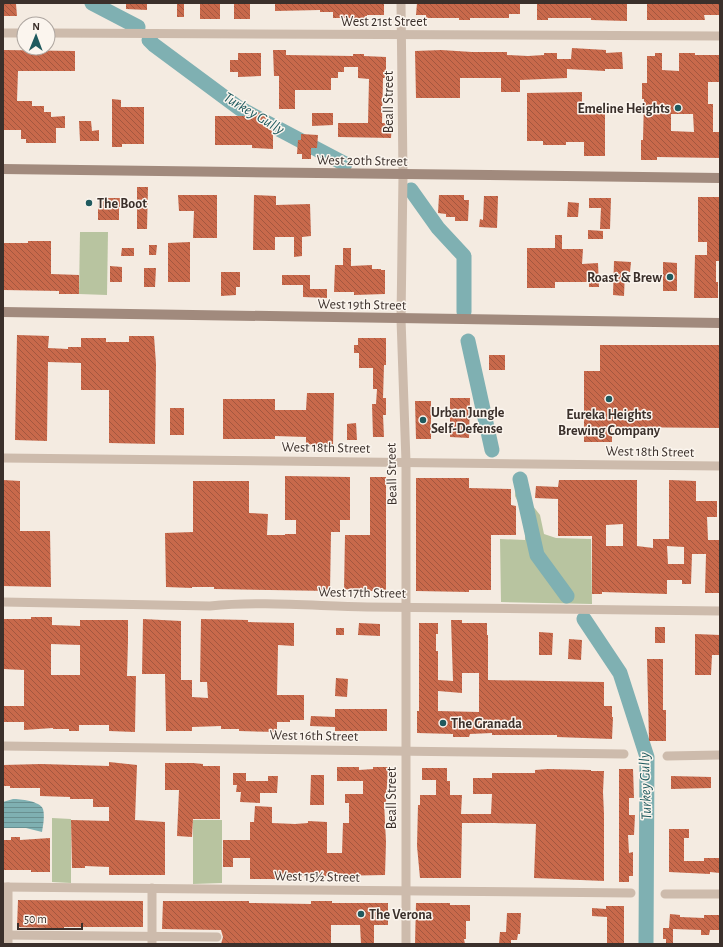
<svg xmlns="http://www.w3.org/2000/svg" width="723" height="947" viewBox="0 0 723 947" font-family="'Alegreya Sans',sans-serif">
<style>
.grass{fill:#b8c4a0}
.water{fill:url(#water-rules)}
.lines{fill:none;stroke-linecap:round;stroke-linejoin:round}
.river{stroke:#7fb0b2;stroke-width:15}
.building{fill:url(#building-back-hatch);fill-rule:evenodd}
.street{stroke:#cdbbac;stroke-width:9}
.secondary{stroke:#a18a7d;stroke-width:10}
.poi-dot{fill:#1f5a5e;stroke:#fbf5ee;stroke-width:1.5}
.labels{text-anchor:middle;stroke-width:3;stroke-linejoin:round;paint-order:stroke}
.street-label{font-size:14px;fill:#3b302b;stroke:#fbf5ee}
.poi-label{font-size:14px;font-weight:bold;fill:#3b302b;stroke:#fbf5ee;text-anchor:start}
.water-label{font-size:15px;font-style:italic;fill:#1f5a5e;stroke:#fbf5ee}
</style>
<defs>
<pattern id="water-rules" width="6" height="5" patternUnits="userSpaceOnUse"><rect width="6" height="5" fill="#7fb0b2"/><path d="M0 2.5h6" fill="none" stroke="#699091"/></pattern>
<pattern id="building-back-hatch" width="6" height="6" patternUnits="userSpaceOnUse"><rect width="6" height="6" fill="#c8694b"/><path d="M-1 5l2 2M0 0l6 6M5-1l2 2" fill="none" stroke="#a4573f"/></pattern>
</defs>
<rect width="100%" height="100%" fill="#f4ebe1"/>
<!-- grass -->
<g class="grass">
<path d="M80,232H108L107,295L79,294Z"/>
<path d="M516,477H526L529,501L540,515L544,534L556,538L591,539L592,604L501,602L500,539L525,540V517L515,496Z"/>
<path d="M52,818L71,819V883L52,882Z"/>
<path d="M193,820H222V883L193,884Z"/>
</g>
<!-- water -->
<path class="water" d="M13,799C20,799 40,801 43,809C45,816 43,826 42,832L26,828H3V802Z"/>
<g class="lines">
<!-- river -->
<g class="river">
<path d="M92,3L138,27"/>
<path d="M149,40L154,45L239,108L345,164"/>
<path d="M411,190L438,228L464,256V312"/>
<path d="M468,341L492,450"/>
<path d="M520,479L537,555L567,596"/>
<path d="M584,619L620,673L647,757L646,944"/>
</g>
</g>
<!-- building -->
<g class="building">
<path d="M126,3H147V10L126,9Z"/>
<rect x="177" y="3" width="7" height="14"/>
<rect x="200" y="3" width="20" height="16"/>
<rect x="234" y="3" width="16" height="16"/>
<path d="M275,3H384V15H367V18H333V12H320V10L275,11Z"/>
<path d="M417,3H520V14H509V18H470V20H459V18H426V15H416Z"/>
<path d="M537,3L627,4V21L591,20V18H548V20H537Z"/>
<path d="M647,3H720V15H704L705,20H647Z"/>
<path d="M3,4H16L17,16H3Z"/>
<path d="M572,48L606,50V53L622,52L623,69H605V71L567,69V78L520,80V92H501V78H460V98H416L415,51L441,50L472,52H507V55L528,56L544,55V53H557V59H571Z"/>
<path d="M3,50L75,51V71H18L17,101H32V106H44V112H51V117L65,116V128H56V143H26V139H21V130H3Z"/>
<path d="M273,50H286V55L353,56V54H364V56L386,57V78H383L382,123H392L391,138L338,137V123H368L369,79L358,78V67H344V72H338V78H331V90H295V109H279V76H274Z"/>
<path d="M238,53H261V76L238,77V72H230V60H238Z"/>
<path d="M655,53H662V70L679,71V53H695V55H720V82H708V104H713V132H720V158L657,157V160H641V140H643L644,99H642V83H647V56H655ZM671,114H693L694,132L671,131Z"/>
<path d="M582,92V112H605V156H584V142H566V145H543V141H527V93Z"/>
<path d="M112,99L121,100V107H144V144H122V147H112Z"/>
<path d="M250,107L273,121V149L252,148V145H215V116H250Z"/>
<path d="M312,113H333V125L312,126Z"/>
<path d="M79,121H91L92,131L99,130V141H80Z"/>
<path d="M301,134L318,135L317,148H311V159H302V154H297L298,140H301Z"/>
<path d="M137,187H148L147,229H137Z"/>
<path d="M178,195H217V238H193L194,211H179Z"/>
<path d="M254,195L276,196V205L310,204L311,236L302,237V256L294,257V237H275V250H253Z"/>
<path d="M439,195H464V200H469L468,221H455V217H446V214L438,213Z"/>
<path d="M484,196H498L497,228L479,227L480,219L483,220Z"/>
<path d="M698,197H719L720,261H716V282H718V298H694L695,255H707V242H698Z"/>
<path d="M98,198H124V206L119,207V220H98Z"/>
<path d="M589,198H611L610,229H600L601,208H589Z"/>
<path d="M568,202L579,203L578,217H567Z"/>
<path d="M588,230L603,231V239H588Z"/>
<path d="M555,235H562V249H583L582,264L598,263L599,287H589V282H555V288H527V248H555Z"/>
<path d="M28,241H51V274L79,275V294H59V291L3,290V243H28Z"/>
<path d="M190,242V282H168V243Z"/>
<path d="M149,245H157L156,255H149Z"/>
<path d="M122,248H134V256H121Z"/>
<path d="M343,248H351V266L372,265V269H381V270H385V294L354,295V292H334L335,265H343Z"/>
<path d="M614,261L631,262L630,272L625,271L624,296L613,295Z"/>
<path d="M663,262L677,263V291H663Z"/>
<path d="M110,266L122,267V282H110Z"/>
<path d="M144,268H156L155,287H144Z"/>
<path d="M221,272H240V287H236V295L221,296Z"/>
<path d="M282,275H310V289H327V298L303,297V285H282Z"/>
<path d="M17,335L49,336L48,348L68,349V347H81V338H106V342H129V336H154L156,364L155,444L109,443V390H81V363L48,362L47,441L15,440Z"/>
<path d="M358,338H386V365H384L383,398H386V415H383L384,437H373L372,404H376L377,389H373V368H359V353H354V345H358Z"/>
<path d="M600,345H720V428L612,427V442H584V371H600Z"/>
<rect x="489" y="355" width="16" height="15"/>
<path d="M307,393H334L333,446H306V437L275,436V439H223V399H275V410H306Z"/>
<path d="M450,398H470L469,438L450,437Z"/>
<path d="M415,401H431V439H416Z"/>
<rect x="170" y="408" width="14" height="27"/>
<path d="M356,423L357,440H347V424Z"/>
<path d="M285,476L350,477V520H340V532H331L330,591L214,589V587H192V588L166,587L165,533L193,532V481H249V513L268,514L267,535H285V534H296V520H285Z"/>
<path d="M370,477H386V591H344L345,535H370Z"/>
<path d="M416,478H469V488L511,489V505L516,506V535H491V590H469V592L416,591Z"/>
<path d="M3,480L20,481V531H50L51,587L3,586Z"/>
<path d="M559,480H637V546L653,548V539H669V480L696,481V501H717V517H707L708,540H720V593H705L706,554H692L691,584H682V580H667V594L602,592V594H592V536H558V499L535,498L536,486L558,487ZM623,524V546H606V525ZM667,546L684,547V564H668Z"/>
<path d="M31,617H52V625L80,626V620H128V641L127,676H136L135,732L109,731V725H79V731H69V729H53V728L24,730V722H3V706H24V670L3,669V619H31ZM51,644L80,645V675H51Z"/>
<path d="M143,619L181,621V680H192V697L208,698L207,682H200L201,619L248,620V622L294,623V646L278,645L277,695H304V720H290V722H277V732L239,731V729H221V726L192,727V731H166L165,674H142Z"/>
<path d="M451,620H462V623H487V635H488V680L604,682V706H612V717H613L612,739L557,737V735H492V733L470,734L469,737H453V734L417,733V711H419V623H438V634H436V651H438V680L453,681ZM462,673H479V712L438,711V691L462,693Z"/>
<path d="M359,623L380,624V636L358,635Z"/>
<rect x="655" y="627" width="10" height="16"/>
<rect x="336" y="628" width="8" height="7"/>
<path d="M539,632L553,633L552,655H539Z"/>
<path d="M695,634L720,635V655H712L711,675H695Z"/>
<path d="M569,639L582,640L581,660L568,659Z"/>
<path d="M647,659H663V710H666V741H649Z"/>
<path d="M336,678L348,679L347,697L335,696Z"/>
<path d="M335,709H387V731H335V727L310,726L311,716L335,717Z"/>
<path d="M109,762L137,765L135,820L165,822V875H109V867L85,866V868H72L71,820L109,821V807H93V799H70V797L40,796V788H10V786H3V765L41,764L109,766Z"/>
<path d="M165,763H193L203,764V766H220V819H193L192,837L177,836L179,790H165Z"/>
<path d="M337,767H359V770L373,769V767H388L386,802H384L386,842L385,875L277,877V879H250V858H233V867H223V840H250V822H254L255,806L272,807V823L295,824L308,823V821L327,822V853H342L343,823H349V803H345V794H363V781H337Z"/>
<path d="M422,768H447V781H450V795H462L461,814H491L492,794H473V778H492V773H535V770L548,769L591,770V771H604L603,792L604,814V881L534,878L536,824L494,823H462L461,878H420L417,846L418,805H420V795H436V780H422Z"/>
<path d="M619,769H633L634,798H629V815H635L634,835H628L629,853L633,852V876H629V882H619Z"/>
<path d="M233,773H246V781H268V776H278L277,793H260V803L240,802L241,792H236L237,785H233Z"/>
<path d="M311,775H324V805H310Z"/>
<path d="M671,776L711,777V788L671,789Z"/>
<path d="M669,829H689V838H684V861H704V858H720V873L710,872V874L669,872Z"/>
<path d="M11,837H20V840L50,838V872H31V870H3V840H11Z"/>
<path d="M18,900L143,901V927H64V928H48L17,927Z"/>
<path d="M163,901H249V903L311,904V901H332V903H388V925H374V944H361L360,925H331V944H221L223,937L221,930L162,929Z"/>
<path d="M416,903H450V905H470V921H466V939H464L465,944H415Z"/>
<path d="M606,906H624V944H607V917L592,916V908L606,909Z"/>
<path d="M507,913H521L520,934H518L517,940H511V944H499L500,932H506Z"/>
<path d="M670,914L680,915V917L704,918V915H719L720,930H710L709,935H701V930L673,929V944H666V939H663V928H669Z"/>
</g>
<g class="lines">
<!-- street -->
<g class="street">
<path d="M401,3L403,175L401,319L406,462V944"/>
<path d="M3,33H24"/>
<path d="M48,33L720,36"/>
<path d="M3,458L720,466"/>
<path d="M3,602L210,606C262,601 314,606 367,607C484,608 602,609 720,611"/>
<path d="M3,746L624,754"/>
<path d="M667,756L720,755"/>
<path d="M3,887L631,893"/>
<path d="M665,894H720"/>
<path d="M3,935L217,937"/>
<path d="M8,944V887"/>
<path d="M152,944V888"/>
</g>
<!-- secondary -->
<g class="secondary">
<path d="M3,169L720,178"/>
<path d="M3,312L720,323"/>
</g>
</g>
<!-- markers -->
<g class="poi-dot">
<circle cx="678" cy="108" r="4"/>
<circle cx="89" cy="203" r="4"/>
<circle cx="670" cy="277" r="4"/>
<circle cx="609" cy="399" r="4"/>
<circle cx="423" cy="420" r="4"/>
<circle cx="443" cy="723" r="4"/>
<circle cx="361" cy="914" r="4"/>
</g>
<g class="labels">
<!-- street labels -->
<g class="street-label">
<text x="384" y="26">West 21st Street</text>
<text transform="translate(388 102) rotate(-90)" y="5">Beall Street</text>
<text transform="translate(362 160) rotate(1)" y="5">West 20th Street</text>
<text transform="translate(362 304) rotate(1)" y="5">West 19th Street</text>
<text transform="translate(326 447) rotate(1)" y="5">West 18th Street</text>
<text transform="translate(650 451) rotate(1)" y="5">West 18th Street</text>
<text transform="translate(391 474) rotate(-91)" y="5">Beall Street</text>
<text transform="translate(362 592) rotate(1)" y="5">West 17th Street</text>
<text transform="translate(314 735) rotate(1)" y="5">West 16th Street</text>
<text transform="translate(391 798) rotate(-90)" y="5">Beall Street</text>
<text transform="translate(317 876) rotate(1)" y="5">West 15½ Street</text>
</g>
<!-- poi labels -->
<g class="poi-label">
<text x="670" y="113" text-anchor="end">Emeline Heights</text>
<text x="97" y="208">The Boot</text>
<text x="662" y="282" text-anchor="end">Roast &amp; Brew</text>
<text x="431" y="417">Urban Jungle<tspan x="431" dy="16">Self-Defense</tspan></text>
<text x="609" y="419" text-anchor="middle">Eureka Heights<tspan x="609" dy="16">Brewing Company</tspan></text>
<text x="451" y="728">The Granada</text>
<text x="369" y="919">The Verona</text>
</g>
<!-- water labels -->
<g class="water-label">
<text transform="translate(254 113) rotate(31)" y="5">Turkey Gully</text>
<text transform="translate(645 786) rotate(-92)" y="5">Turkey Gully</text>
</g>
</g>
<!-- border -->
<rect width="723" height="947" fill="none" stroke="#3b302b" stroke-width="8"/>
<!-- north arrow -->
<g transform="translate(36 36) rotate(1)"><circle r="19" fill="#fbf5ee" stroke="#aea6a0"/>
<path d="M0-3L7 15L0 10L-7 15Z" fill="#1f5a5e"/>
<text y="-6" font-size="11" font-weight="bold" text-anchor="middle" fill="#3b302b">N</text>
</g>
<!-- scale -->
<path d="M18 923v6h64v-6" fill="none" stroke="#3b302b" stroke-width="2"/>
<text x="24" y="923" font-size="12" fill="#3b302b" stroke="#fbf5ee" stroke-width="3" paint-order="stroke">50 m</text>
</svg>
